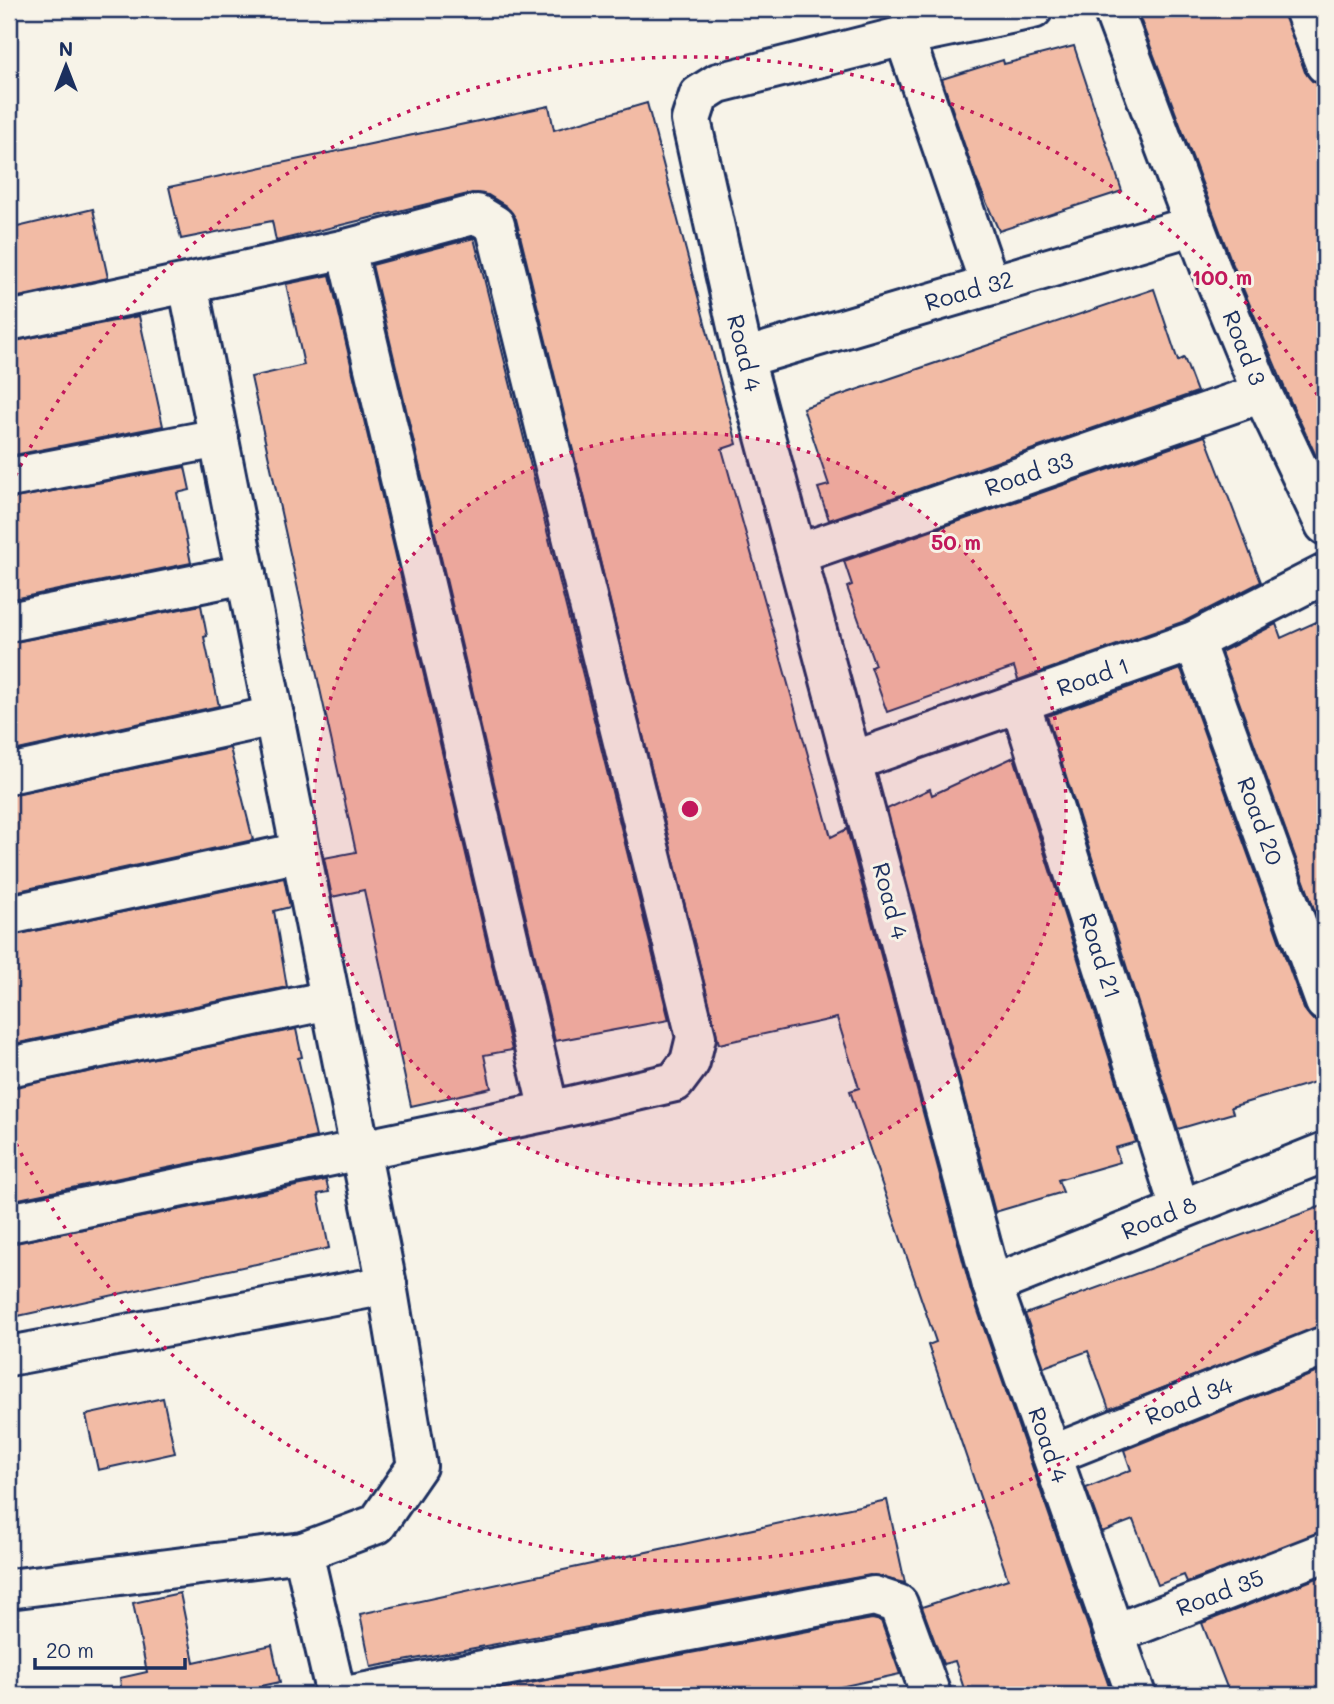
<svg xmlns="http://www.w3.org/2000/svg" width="1334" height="1704" viewBox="0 0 1334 1704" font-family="Mali,sans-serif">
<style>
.building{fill:#f2bba5;stroke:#1b2f5e;stroke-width:2}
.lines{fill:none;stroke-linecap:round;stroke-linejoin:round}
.minor-casing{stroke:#1b2f5e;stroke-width:44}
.minor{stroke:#f7f3e8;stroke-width:38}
.ring{fill:none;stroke:#c2185b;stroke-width:3.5;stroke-dasharray:3.5 7}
.labels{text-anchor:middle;stroke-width:6;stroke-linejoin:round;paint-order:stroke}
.street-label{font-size:23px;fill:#1b2f5e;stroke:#f7f3e8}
.centre{fill:#c2185b;stroke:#f7f3e8;stroke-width:3.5}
.ring-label{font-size:21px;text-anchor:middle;font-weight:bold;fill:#c2185b;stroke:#f7f3e8;stroke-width:6;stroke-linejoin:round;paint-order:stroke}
</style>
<rect width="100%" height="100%" fill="#f7f3e8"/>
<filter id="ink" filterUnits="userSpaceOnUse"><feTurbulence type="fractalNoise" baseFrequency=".0143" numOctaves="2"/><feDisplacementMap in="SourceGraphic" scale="14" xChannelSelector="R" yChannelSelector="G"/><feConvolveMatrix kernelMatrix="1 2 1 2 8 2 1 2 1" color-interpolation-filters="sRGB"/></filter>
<g filter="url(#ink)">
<!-- building -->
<g class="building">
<path d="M1153,9H1283L1305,72L1312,81L1325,85V475L1288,396L1231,260L1138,13Z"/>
<path d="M1074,46L1122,191L999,231L976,179L942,79L1003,60L1004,64Z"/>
<path d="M647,103L737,444L722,449L831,837L847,829L971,1291L1112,1695H966L955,1661L943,1664L922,1607L1008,1579L928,1345L936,1342L850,1091L859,1088L837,1018L719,1044L516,219L506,206L488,195L472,193L276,241L272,221L181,239L169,187L549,106L554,130Z"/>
<path d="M93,209L108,278L9,299V229Z"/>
<path d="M474,238L669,1020L555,1041L372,265Z"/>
<path d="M330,275L512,1050L484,1055L491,1088L411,1106L364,890L332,897L324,858L356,852L251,377L304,365L286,284Z"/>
<path d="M1154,289L1178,361L1184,358L1197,392L829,520L818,488L829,485L803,408Z"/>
<path d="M139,316L163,426L9,456V342Z"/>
<path d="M1205,436L1261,582L1185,621L1018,680L1014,667L887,712L871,667L875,665L847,587L852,585L844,561Z"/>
<path d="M185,467L190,490L177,493L191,563L9,600V499Z"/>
<path d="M201,605L207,636L204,637L219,706L9,752V643Z"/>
<path d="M1325,618V939L1221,652L1276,624L1281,638Z"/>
<path d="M1181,669L1304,1009L1312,1019L1325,1023V1079L1231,1107L1233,1113L1178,1129L1047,716Z"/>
<path d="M230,748L253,840L9,893V795Z"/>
<path d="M1014,757L1136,1142L1115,1148L1120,1162L1058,1180L1063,1192L995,1212L887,809L930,789L932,795Z"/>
<path d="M284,878L290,907L274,911L287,987L9,1045V936Z"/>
<path d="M296,1029L302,1057L298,1058L316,1137L9,1201V1088Z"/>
<path d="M326,1180L329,1192L318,1194L329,1248L9,1318V1244Z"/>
<path d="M1325,1205V1325L1109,1409L1088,1351L1044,1367L1025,1314Z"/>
<path d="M1325,1369V1531L1187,1582L1184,1575L1158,1585L1133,1520L1102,1532L1086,1488L1131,1470L1124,1450Z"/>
<path d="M163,1398L175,1453L98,1470L86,1415Z"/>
<path d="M887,1500L905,1583L870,1575L371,1667L360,1614Z"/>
<path d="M1325,1575V1695H1230L1202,1623Z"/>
<path d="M180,1593L194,1662L272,1645L280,1682L220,1695H122L120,1678L147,1672L133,1603Z"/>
<path d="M872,1619L881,1621L900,1674L803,1695H467Z"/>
</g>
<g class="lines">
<defs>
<g id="minor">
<path d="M1033,9L904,36L718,83L699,95L691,120L744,358L992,1285L1136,1695"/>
<path d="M1113,9L1211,269L1262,393L1325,525"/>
<path d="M1304,9L1325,64"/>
<path d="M904,36L990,285"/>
<path d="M346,249L549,1111"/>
<path d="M9,321L346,249L477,214L495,225L696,1037L690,1062L675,1082L549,1111L9,1223"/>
<path d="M744,358L1195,225"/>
<path d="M9,478L219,438"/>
<path d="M797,554L1262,393"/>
<path d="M9,622L246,574"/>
<path d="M1194,641L1325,1002"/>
<path d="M1020,702L1180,1209"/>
<path d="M853,761L1194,641L1325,574"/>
<path d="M9,774L274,716"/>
<path d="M9,915L301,852"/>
<path d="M9,1067L330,1000"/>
<path d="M992,1285L1325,1152"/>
<path d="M9,1356L387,1285"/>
<path d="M1052,1455L1325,1346"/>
<path d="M303,1552L336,1695"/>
<path d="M9,1589L303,1552L377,1524L417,1466L387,1285L188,284"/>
<path d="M1114,1634L1325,1552"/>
<path d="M351,1695L874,1596L898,1604L931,1695"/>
</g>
</defs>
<!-- minor casing -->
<use href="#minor" class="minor-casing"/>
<!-- minor -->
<use href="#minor" class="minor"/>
</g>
</g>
<!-- distance rings -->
<circle cx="690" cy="809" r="376" fill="#c2185b" fill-opacity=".12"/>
<g class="ring">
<circle cx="690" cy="809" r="376"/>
<path d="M1324 1213A752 752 0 0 1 11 1133M11 485A752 752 0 0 1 1324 405"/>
</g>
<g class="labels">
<!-- street labels -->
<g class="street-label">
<text transform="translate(969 291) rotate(-16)" y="8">Road 32</text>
<text transform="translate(1244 348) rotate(68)" y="8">Road 3</text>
<text transform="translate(744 353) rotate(76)" y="8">Road 4</text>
<text transform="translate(1029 474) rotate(-19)" y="8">Road 33</text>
<text transform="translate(1093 677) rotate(-19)" y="8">Road 1</text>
<text transform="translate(1260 821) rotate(70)" y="8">Road 20</text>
<text transform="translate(890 901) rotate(75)" y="8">Road 4</text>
<text transform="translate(1100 956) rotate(72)" y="8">Road 21</text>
<text transform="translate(1159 1218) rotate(-22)" y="8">Road 8</text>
<text transform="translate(1189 1401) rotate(-22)" y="8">Road 34</text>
<text transform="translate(1048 1445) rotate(71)" y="8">Road 4</text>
<text transform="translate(1220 1593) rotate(-21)" y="8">Road 35</text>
</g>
</g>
<circle cx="690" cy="809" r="10" class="centre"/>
<g class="ring-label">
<text x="1222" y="285">100 m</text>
<text x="956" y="550">50 m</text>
</g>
<!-- margin -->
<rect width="1334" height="1704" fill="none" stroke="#f7f3e8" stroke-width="35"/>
<rect x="18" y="18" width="1299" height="1669" fill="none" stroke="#1b2f5e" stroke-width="2.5" filter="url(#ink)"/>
<!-- north arrow -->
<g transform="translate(66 66)" stroke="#f7f3e8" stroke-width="5" paint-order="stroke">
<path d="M0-5L12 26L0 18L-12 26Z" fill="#1b2f5e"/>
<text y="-10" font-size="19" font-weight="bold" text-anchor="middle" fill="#1b2f5e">N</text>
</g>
<!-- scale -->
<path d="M35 1658v10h150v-10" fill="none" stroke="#1b2f5e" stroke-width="3.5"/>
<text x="46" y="1658" font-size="21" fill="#1b2f5e" stroke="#f7f3e8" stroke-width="5" paint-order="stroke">20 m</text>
</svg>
